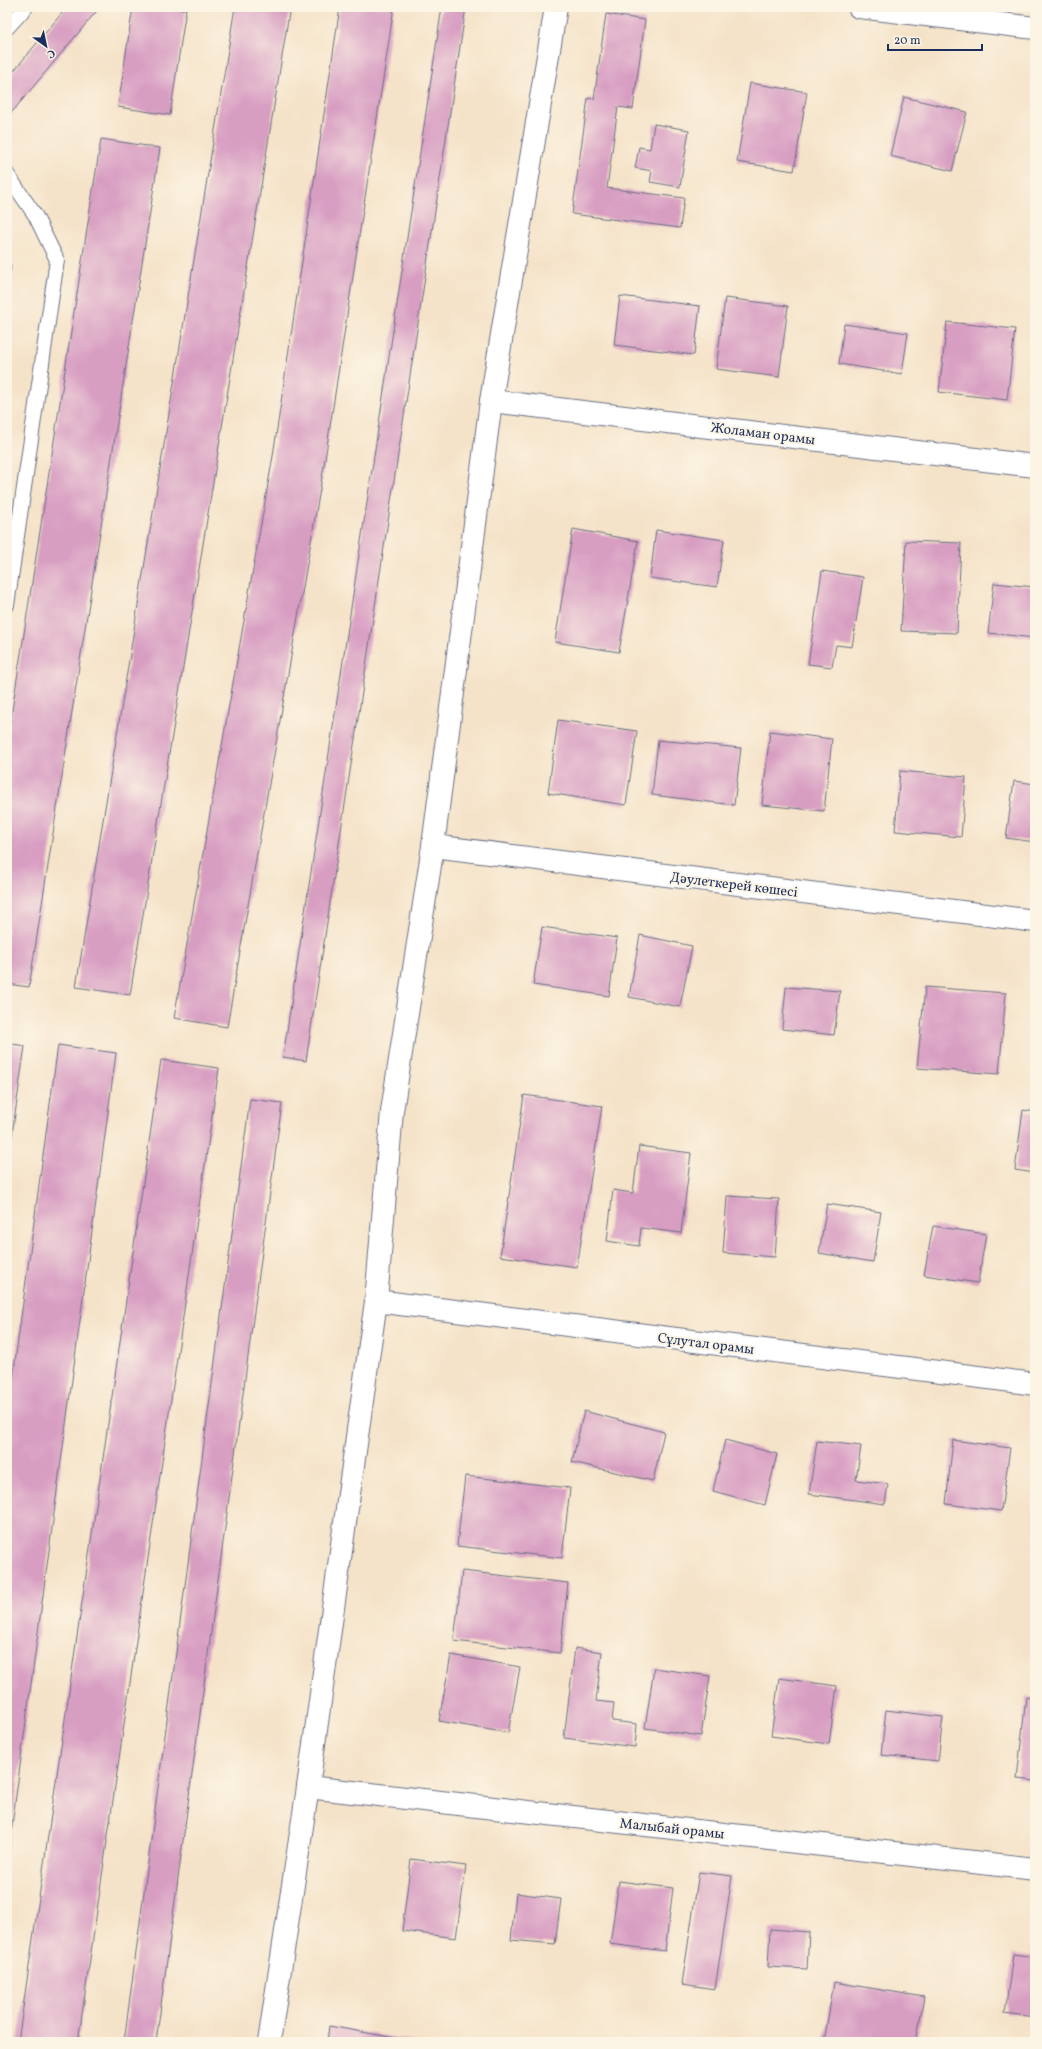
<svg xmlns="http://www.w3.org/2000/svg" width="1042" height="2049" viewBox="0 0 1042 2049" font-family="Vollkorn,serif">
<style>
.building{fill:#d89ec2}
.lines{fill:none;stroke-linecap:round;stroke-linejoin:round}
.lane-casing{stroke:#676e83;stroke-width:16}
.street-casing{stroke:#676e83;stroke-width:24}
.lane{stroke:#fff;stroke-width:14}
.street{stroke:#fff;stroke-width:22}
.labels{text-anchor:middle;stroke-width:4;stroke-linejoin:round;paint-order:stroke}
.street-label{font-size:14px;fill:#1b2f5e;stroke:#fcf5e5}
</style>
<rect width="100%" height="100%" fill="#fcf5e5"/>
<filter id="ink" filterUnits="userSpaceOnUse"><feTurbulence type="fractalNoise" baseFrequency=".025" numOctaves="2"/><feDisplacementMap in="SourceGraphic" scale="8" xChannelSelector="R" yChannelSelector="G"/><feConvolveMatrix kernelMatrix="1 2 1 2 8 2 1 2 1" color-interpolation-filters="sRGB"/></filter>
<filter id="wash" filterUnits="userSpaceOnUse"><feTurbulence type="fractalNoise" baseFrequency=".012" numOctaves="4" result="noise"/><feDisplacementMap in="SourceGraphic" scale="16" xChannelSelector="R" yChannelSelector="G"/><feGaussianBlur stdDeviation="0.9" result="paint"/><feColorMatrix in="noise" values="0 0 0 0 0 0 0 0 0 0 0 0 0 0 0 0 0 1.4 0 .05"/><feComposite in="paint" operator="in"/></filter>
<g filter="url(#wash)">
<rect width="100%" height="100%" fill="#f5e3c9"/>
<g id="blocks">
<!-- building -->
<g class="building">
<path d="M67,7H100L7,118V79Z"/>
<path d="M133,7L186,9L170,115L118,107Z"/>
<path d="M235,7H290L130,995L76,987Z"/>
<path d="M340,7H394L324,466L227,1027L174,1018L273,456Z"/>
<path d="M442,7H466L306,1061L283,1057Z"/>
<path d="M606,14L645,20L633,109L618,107L607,188L684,198L680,228L572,214L588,98L594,99Z"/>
<path d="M750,83L807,92L794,171L737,162Z"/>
<path d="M904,97L967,112L952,171L890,156Z"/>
<path d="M654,124L689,130L680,187L650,182L652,171L635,168L639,147L650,149Z"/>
<path d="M101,139L160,148L29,987L7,984V743Z"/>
<path d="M7,265H11L8,287H7Z"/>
<path d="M620,296L700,306L694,355L614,345Z"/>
<path d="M725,298L788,306L779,377L716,369Z"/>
<path d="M947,322L1015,329L1007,400L939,392Z"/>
<path d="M844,324L908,333L902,374L839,364Z"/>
<path d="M573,529L638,541L619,652L555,642Z"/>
<path d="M656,530L724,540L717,587L650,578Z"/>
<path d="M906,541L961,543L957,633L901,631Z"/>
<path d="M822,571L863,577L852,647L836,645L832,667L808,664Z"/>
<path d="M994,583L1035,587V638L988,633Z"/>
<path d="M558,720L637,731L626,805L548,793Z"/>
<path d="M770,731L832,739L824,811L762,805Z"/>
<path d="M658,740L741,748L734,805L652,795Z"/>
<path d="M900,771L966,777L961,837L895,831Z"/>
<path d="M1014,781L1035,784V842L1006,838Z"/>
<path d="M542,927L617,938L609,996L533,985Z"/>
<path d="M640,935L692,946L680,1007L629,997Z"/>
<path d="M786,987L840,991L834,1035L782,1029Z"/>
<path d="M925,987L1006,993L999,1074L917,1068Z"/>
<path d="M7,1043L25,1046L8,1162H7Z"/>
<path d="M58,1045L116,1053L8,1855L7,1421Z"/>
<path d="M161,1060L219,1068L78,2042H18Z"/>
<path d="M524,1095L602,1106L577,1267L500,1256Z"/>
<path d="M250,1099L282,1103L156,2042H124Z"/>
<path d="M1023,1110L1035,1112V1173L1015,1170Z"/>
<path d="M639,1146L691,1153L681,1233L641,1228L639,1246L607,1241L613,1190L633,1193Z"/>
<path d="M727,1196L779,1199L775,1257L723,1253Z"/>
<path d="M827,1204L881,1212L873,1262L819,1253Z"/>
<path d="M933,1226L986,1234L978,1283L924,1275Z"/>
<path d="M584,1411L664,1432L653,1481L572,1462Z"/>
<path d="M725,1440L777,1454L765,1505L713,1491Z"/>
<path d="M953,1440L1010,1448L1001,1511L946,1504Z"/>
<path d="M817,1441L861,1446L856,1480L888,1484L885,1504L809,1494Z"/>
<path d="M465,1476L570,1488L562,1558L457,1546Z"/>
<path d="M462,1571L568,1583L560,1653L454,1641Z"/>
<path d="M575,1648L602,1652L596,1701L614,1703L612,1721L637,1724L635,1747L564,1738Z"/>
<path d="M451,1655L520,1667L508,1733L439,1721Z"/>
<path d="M654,1668L710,1676L701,1736L645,1728Z"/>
<path d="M779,1678L837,1686L829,1744L771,1736Z"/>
<path d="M1026,1697L1035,1698V1781L1017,1779Z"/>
<path d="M886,1710L943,1717L938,1761L881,1755Z"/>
<path d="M411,1859L466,1866L456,1938L402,1931Z"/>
<path d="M699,1872L732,1876L715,1989L682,1984Z"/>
<path d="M619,1881L673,1888L665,1951L610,1944Z"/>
<path d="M516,1893L561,1899L555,1944L511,1940Z"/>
<path d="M770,1929L809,1932L807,1969L768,1967Z"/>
<path d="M1013,1954L1035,1957V2017L1005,2013Z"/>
<path d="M834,1982L924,1997L916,2042H824Z"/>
<path d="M329,2026L412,2041V2042H327Z"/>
</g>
</g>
</g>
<g filter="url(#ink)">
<use href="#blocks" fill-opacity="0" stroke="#676e83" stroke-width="1"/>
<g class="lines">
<defs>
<g id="lane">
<path d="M7,28L26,7"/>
<path d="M7,174L35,215L57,260L7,605"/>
</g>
<g id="street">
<path d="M859,7L1035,28"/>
<path d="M491,401L1035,466"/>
<path d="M433,846L1035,921"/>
<path d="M376,1301L1035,1384"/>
<path d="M308,1787L1035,1869"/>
<path d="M269,2042L308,1787L376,1301L392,1111L433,846L491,401L556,7"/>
</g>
</defs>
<!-- lane casing -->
<use href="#lane" class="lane-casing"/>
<!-- street casing -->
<use href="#street" class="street-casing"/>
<!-- lane -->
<use href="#lane" class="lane"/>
<!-- street -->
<use href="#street" class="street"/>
</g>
</g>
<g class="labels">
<!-- street labels -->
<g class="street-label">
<text transform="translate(763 433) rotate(7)" y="5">Жоламан орамы</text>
<text transform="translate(734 884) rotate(7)" y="5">Дәулеткерей көшесі</text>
<text transform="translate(706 1343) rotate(7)" y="5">Сұлутал орамы</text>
<text transform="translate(672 1828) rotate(6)" y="5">Малыбай орамы</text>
</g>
</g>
<!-- margin -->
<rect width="1042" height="2049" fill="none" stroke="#fcf5e5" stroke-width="24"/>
<!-- north arrow -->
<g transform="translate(46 46) rotate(147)" stroke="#fcf5e5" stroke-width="3" paint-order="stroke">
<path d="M0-3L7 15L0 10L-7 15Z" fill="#1b2f5e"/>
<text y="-6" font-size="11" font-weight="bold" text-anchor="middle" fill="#1b2f5e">С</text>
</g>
<!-- scale -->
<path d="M888 44v6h94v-6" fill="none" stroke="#1b2f5e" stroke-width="2"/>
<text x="894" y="44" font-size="12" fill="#1b2f5e" stroke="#fcf5e5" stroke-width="3" paint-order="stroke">20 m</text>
</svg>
